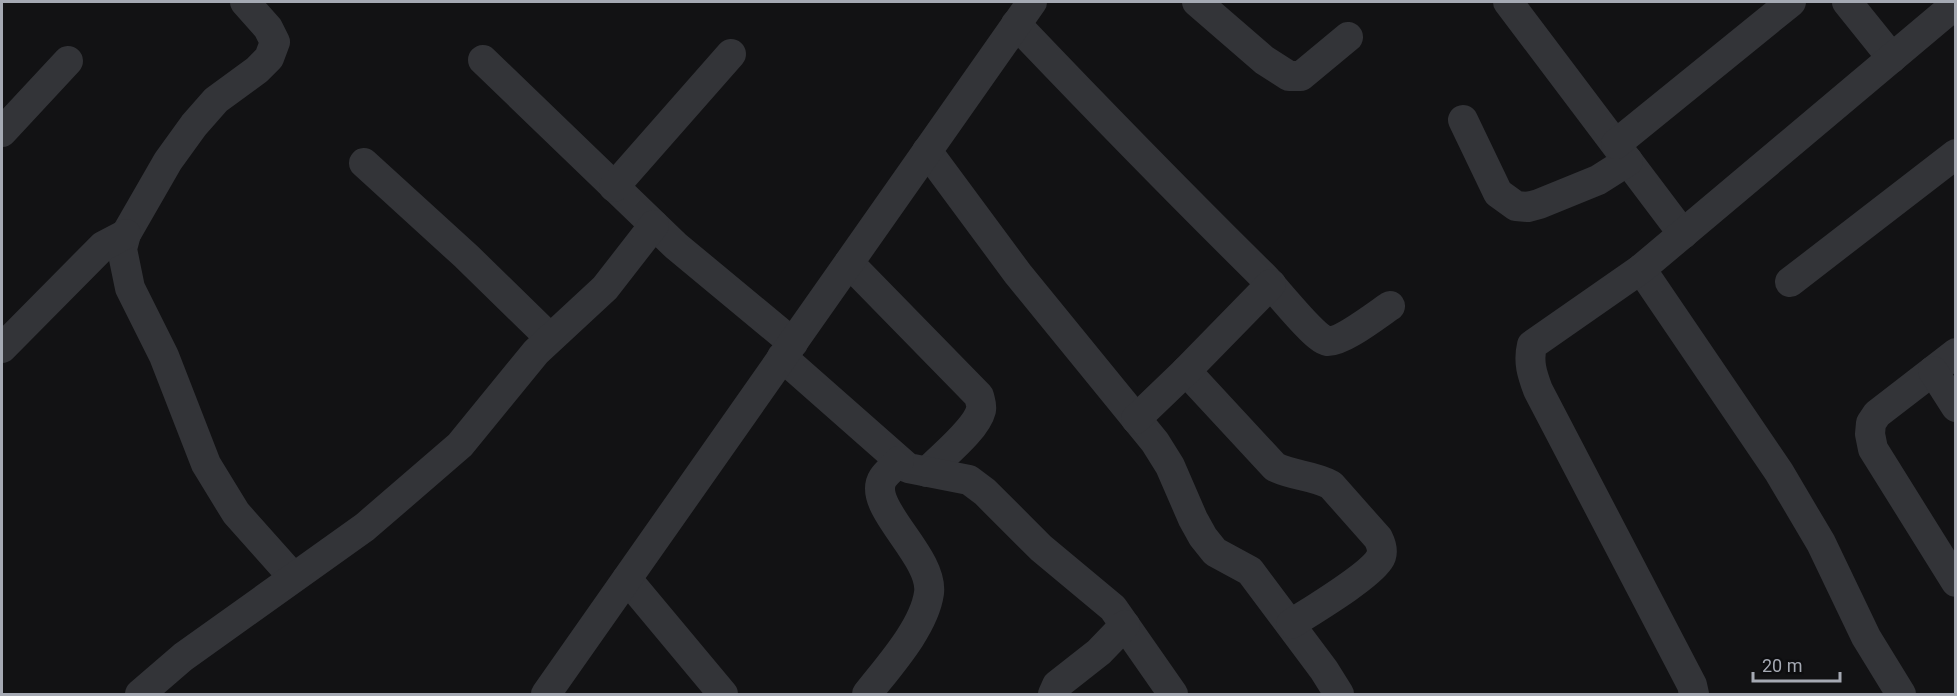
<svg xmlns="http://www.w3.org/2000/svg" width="1957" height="696" viewBox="0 0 1957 696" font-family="Roboto,sans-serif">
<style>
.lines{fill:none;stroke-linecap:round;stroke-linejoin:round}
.minor{stroke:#333438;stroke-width:30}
</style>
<rect width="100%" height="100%" fill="#121214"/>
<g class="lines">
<!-- minor -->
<g class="minor">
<path d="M245,2L268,28L275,42L269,58L257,70L216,100L194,125L168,161L126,234L122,249L130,288L164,356L206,464L236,513L293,577"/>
<path d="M1197,2L1264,60L1289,76H1301L1348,37"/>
<path d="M1508,2L1683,234"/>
<path d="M1847,2L1892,58"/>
<path d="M1016,24C1098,110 1180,194 1264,277C1275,288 1316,340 1327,341C1341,343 1378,314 1390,306"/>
<path d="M483,60L676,246L793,343"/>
<path d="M1463,120L1498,193L1516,206L1528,207L1539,204L1598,180L1628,161"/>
<path d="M2,132L68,61"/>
<path d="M1616,144L1791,2"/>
<path d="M927,151L1018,274L1155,442L1170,466L1193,519L1203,537L1215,552L1250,571L1324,670L1339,694"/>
<path d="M364,163L466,256L550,338"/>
<path d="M614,187L731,54"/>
<path d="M849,263L979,396C980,401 982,405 981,410C976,430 942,456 927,472"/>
<path d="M1641,269L1779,472L1821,543L1866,637L1901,694"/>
<path d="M1790,282L1956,154"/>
<path d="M2,348L103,246L126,234"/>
<path d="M1956,353L1877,414L1871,423L1870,434L1873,449L1956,582"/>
<path d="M782,357L908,468L969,480L985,492L1041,548L1113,608L1173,694"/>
<path d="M1186,371L1275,467C1293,476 1313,475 1331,485L1378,538C1382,546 1384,553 1379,560C1367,578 1311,611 1291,624"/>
<path d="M1933,371L1956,407"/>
<path d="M1136,419L1186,371L1271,284"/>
<path d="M627,579L723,694"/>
<path d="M140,694L183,657L365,527L460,445L536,352L605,288L654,225"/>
<path d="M546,694L1032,2"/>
<path d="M867,694C888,667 924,628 929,593C934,556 865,506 883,478C887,472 894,467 899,461"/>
<path d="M1053,694L1057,685L1099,652L1125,625"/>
<path d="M1694,694L1692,685L1538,390C1532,374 1528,362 1532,345L1641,269L1956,4"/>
</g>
</g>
<!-- border -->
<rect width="1957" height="696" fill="none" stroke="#a5a9b3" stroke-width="6"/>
<!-- scale -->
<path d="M1753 672v9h87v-9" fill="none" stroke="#a5a9b3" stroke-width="3"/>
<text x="1762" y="672" font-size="18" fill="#a5a9b3" stroke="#0d0d0f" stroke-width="4.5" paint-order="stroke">20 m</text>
</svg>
